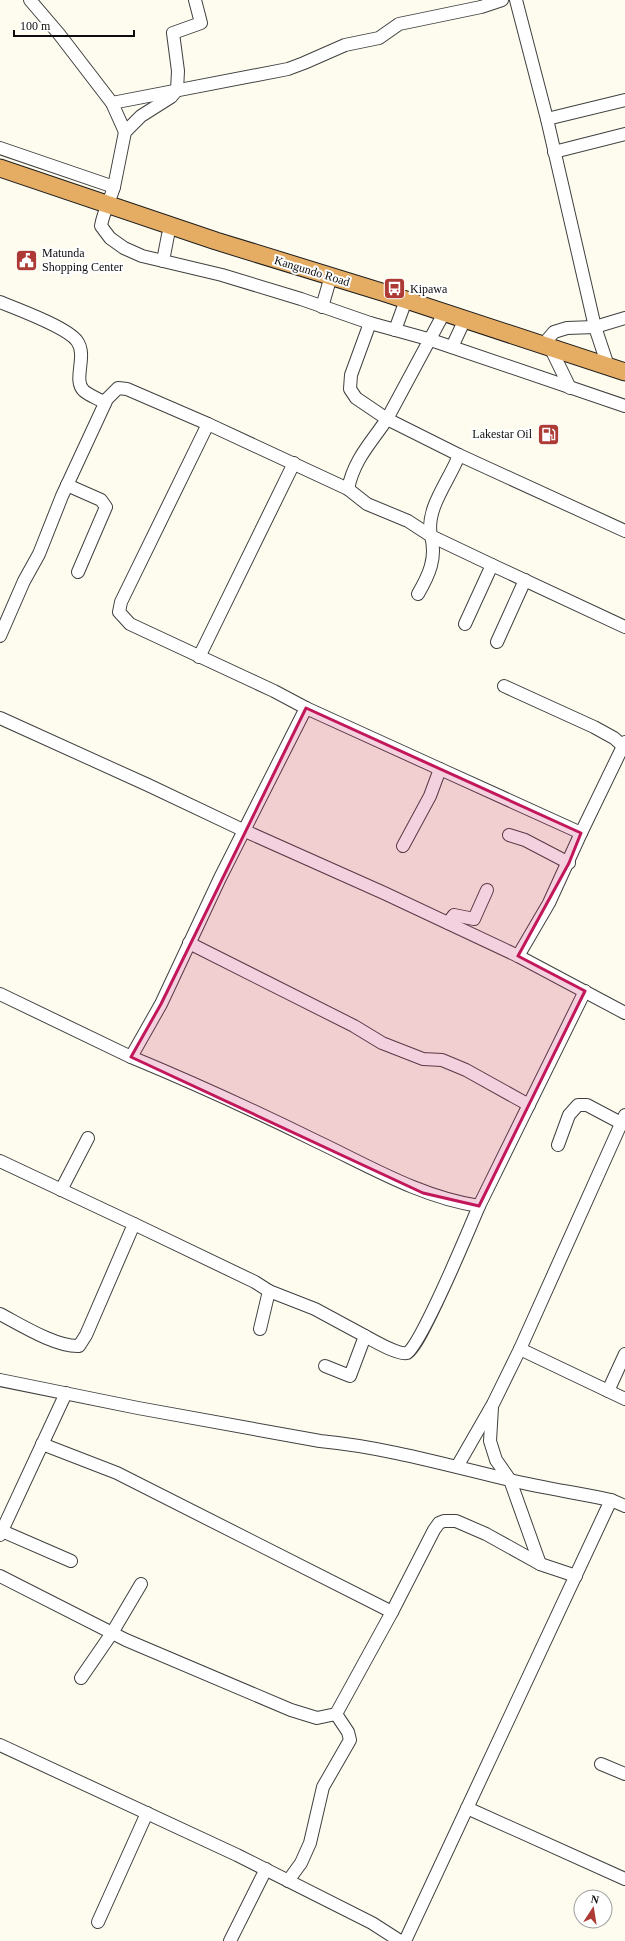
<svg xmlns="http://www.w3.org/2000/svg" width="625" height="1941" viewBox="0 0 625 1941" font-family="Georgia,serif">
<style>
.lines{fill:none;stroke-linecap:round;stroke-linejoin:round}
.minor-casing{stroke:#404040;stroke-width:14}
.highway-casing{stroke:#1e1e1e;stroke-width:19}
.minor{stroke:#fff;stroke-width:12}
.highway{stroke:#e5ac64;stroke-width:17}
.marked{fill:#c2185b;fill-opacity:0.2;stroke:#c2185b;stroke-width:3;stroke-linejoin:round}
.labels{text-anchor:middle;stroke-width:4;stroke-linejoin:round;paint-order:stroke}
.poi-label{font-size:12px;fill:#0d0d0d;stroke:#fff;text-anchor:start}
.street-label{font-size:12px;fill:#0d0d0d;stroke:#fff}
</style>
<rect width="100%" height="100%" fill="#fdfcee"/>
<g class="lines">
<defs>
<g id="minor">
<path d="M30,0L59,34L112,103L125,132"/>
<path d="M516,0L547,119L595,327L608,366"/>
<path d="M112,103L288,69L304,63L345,45L379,38L399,24L481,7L502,0"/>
<path d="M547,119L625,100"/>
<path d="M0,148L114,187L125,132L141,116L171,97L177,90L178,71L173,33L201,23L195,0"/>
<path d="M554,152L625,134"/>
<path d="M114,187C110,200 103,213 101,226L110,238L124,248L142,256L222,275L301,299L370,323L428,339L625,406"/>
<path d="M163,261L168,235L172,226"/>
<path d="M0,302C17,309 67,327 77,341C88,356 72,380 84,391C90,396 99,399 105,403"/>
<path d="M322,307L331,276"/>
<path d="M444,313L387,419L459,455"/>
<path d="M395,330L406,300"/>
<path d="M542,346L554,332L567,328L595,327L625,318"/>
<path d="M452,347L465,319"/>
<path d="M551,349L570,388"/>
<path d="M208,424L121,602L119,612L130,624L274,691L306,708"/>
<path d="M67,485L101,500L106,507L78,572"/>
<path d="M348,489C354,459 371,443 387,419L356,398L350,389L351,375L370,323"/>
<path d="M492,565L625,627"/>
<path d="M465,624L492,565L431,536C425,508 450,480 459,455L625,531"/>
<path d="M0,636L24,581L39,554L62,496L107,399L118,388L127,389L208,424L348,489L367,504L408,521L431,536C437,558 429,575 418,594"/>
<path d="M497,642L525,580"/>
<path d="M199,657L294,463"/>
<path d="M504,686L594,727L614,738L623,746"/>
<path d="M0,718L148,785L245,831L384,893L518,956L625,1013"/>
<path d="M509,835L525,840L569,863"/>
<path d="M403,846L430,796L440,769L581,833"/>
<path d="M448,923L454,915L474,919L487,890"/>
<path d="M189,943L354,1026L382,1043L423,1059L442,1060L466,1070L529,1105"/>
<path d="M518,956L549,903L581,833L625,742"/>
<path d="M0,994L131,1057L161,1004L220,878L306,708L440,769"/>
<path d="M131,1057C194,1083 255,1111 316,1141C369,1166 420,1197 479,1206L585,991"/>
<path d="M558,1145L569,1115L578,1105H587L621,1123"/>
<path d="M0,1161L134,1224L86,1335L79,1346C56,1347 21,1325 0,1314"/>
<path d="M61,1190L88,1138"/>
<path d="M134,1224L255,1282L269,1291L260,1329"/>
<path d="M269,1291L315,1309L365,1336L350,1376L325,1366"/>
<path d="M365,1336C374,1341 398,1355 407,1353C419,1350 471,1225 479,1206"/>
<path d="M520,1349L625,1399"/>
<path d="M0,1380L138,1408L320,1441C384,1447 447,1465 510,1480C543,1488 578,1493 611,1500L625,1506"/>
<path d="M608,1391L625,1354"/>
<path d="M492,1407L490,1441L496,1460L510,1480L540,1564"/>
<path d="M42,1444L117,1473L392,1612"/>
<path d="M458,1465L493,1404L520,1349L625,1115"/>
<path d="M2,1531L71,1561"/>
<path d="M0,1535L66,1393"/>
<path d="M0,1576L126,1640L291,1710L317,1718L336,1714L392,1612L434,1530L439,1523L444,1521H456L486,1534L540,1564L576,1576"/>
<path d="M81,1678L112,1633L141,1584"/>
<path d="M0,1745L237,1855L372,1923L400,1941"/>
<path d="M601,1764L625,1774"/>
<path d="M467,1808L625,1879"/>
<path d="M288,1881L301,1863L310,1843L323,1787L350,1740L348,1732L336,1714"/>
<path d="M98,1922L147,1813"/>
<path d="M230,1941L266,1869"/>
<path d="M405,1941L611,1500"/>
</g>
<path id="highway" d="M0,168L216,241L385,293L625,372"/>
</defs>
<!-- minor casing -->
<use href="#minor" class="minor-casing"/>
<!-- highway casing -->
<use href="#highway" class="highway-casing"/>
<!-- minor -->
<use href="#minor" class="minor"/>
<!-- highway -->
<use href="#highway" class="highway"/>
</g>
<!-- marked area -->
<path class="marked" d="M306,708L581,833L569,863L518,956L585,991L479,1206L423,1193L131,1057L161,1004Z"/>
<!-- icons -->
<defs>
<symbol id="civic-square" viewBox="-11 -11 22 22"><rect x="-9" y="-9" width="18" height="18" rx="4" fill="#ad3a34" stroke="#fff"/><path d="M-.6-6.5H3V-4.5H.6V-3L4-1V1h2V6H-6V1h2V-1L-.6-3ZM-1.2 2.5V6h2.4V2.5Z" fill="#fff"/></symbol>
<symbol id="bus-square" viewBox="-11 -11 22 22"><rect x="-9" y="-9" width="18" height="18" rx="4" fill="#ad3a34" stroke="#fff"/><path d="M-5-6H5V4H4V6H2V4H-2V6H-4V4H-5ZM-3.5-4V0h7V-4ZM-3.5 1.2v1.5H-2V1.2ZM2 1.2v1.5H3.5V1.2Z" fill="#fff"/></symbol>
<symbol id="fuel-square" viewBox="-11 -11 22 22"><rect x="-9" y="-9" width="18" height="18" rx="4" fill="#ad3a34" stroke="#fff"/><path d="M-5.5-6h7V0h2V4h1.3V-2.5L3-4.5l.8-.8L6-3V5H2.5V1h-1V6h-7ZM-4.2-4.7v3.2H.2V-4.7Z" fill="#fff"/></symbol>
</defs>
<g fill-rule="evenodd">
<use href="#civic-square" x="14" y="248" width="25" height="25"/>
<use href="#bus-square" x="382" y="276" width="25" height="25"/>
<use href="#fuel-square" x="536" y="422" width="25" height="25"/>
</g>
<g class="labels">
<!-- poi labels -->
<g class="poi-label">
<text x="42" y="257">Matunda<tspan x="42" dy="14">Shopping Center</tspan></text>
<text x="410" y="293">Kipawa</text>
<text x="532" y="438" text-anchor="end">Lakestar Oil</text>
</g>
<!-- street labels -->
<g class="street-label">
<text transform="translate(312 271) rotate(17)" y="4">Kangundo Road</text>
</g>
</g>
<!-- north arrow -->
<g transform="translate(593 1909) rotate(12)"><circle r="19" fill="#ffffff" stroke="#9e9e9e"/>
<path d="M0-3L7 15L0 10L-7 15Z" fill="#ad3a34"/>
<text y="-6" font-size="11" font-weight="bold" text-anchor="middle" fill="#0d0d0d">N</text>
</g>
<!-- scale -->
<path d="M14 30v6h120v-6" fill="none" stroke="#0d0d0d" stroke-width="2"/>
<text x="20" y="30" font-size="12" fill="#0d0d0d" stroke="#ffffff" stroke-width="3" paint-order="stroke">100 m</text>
</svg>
